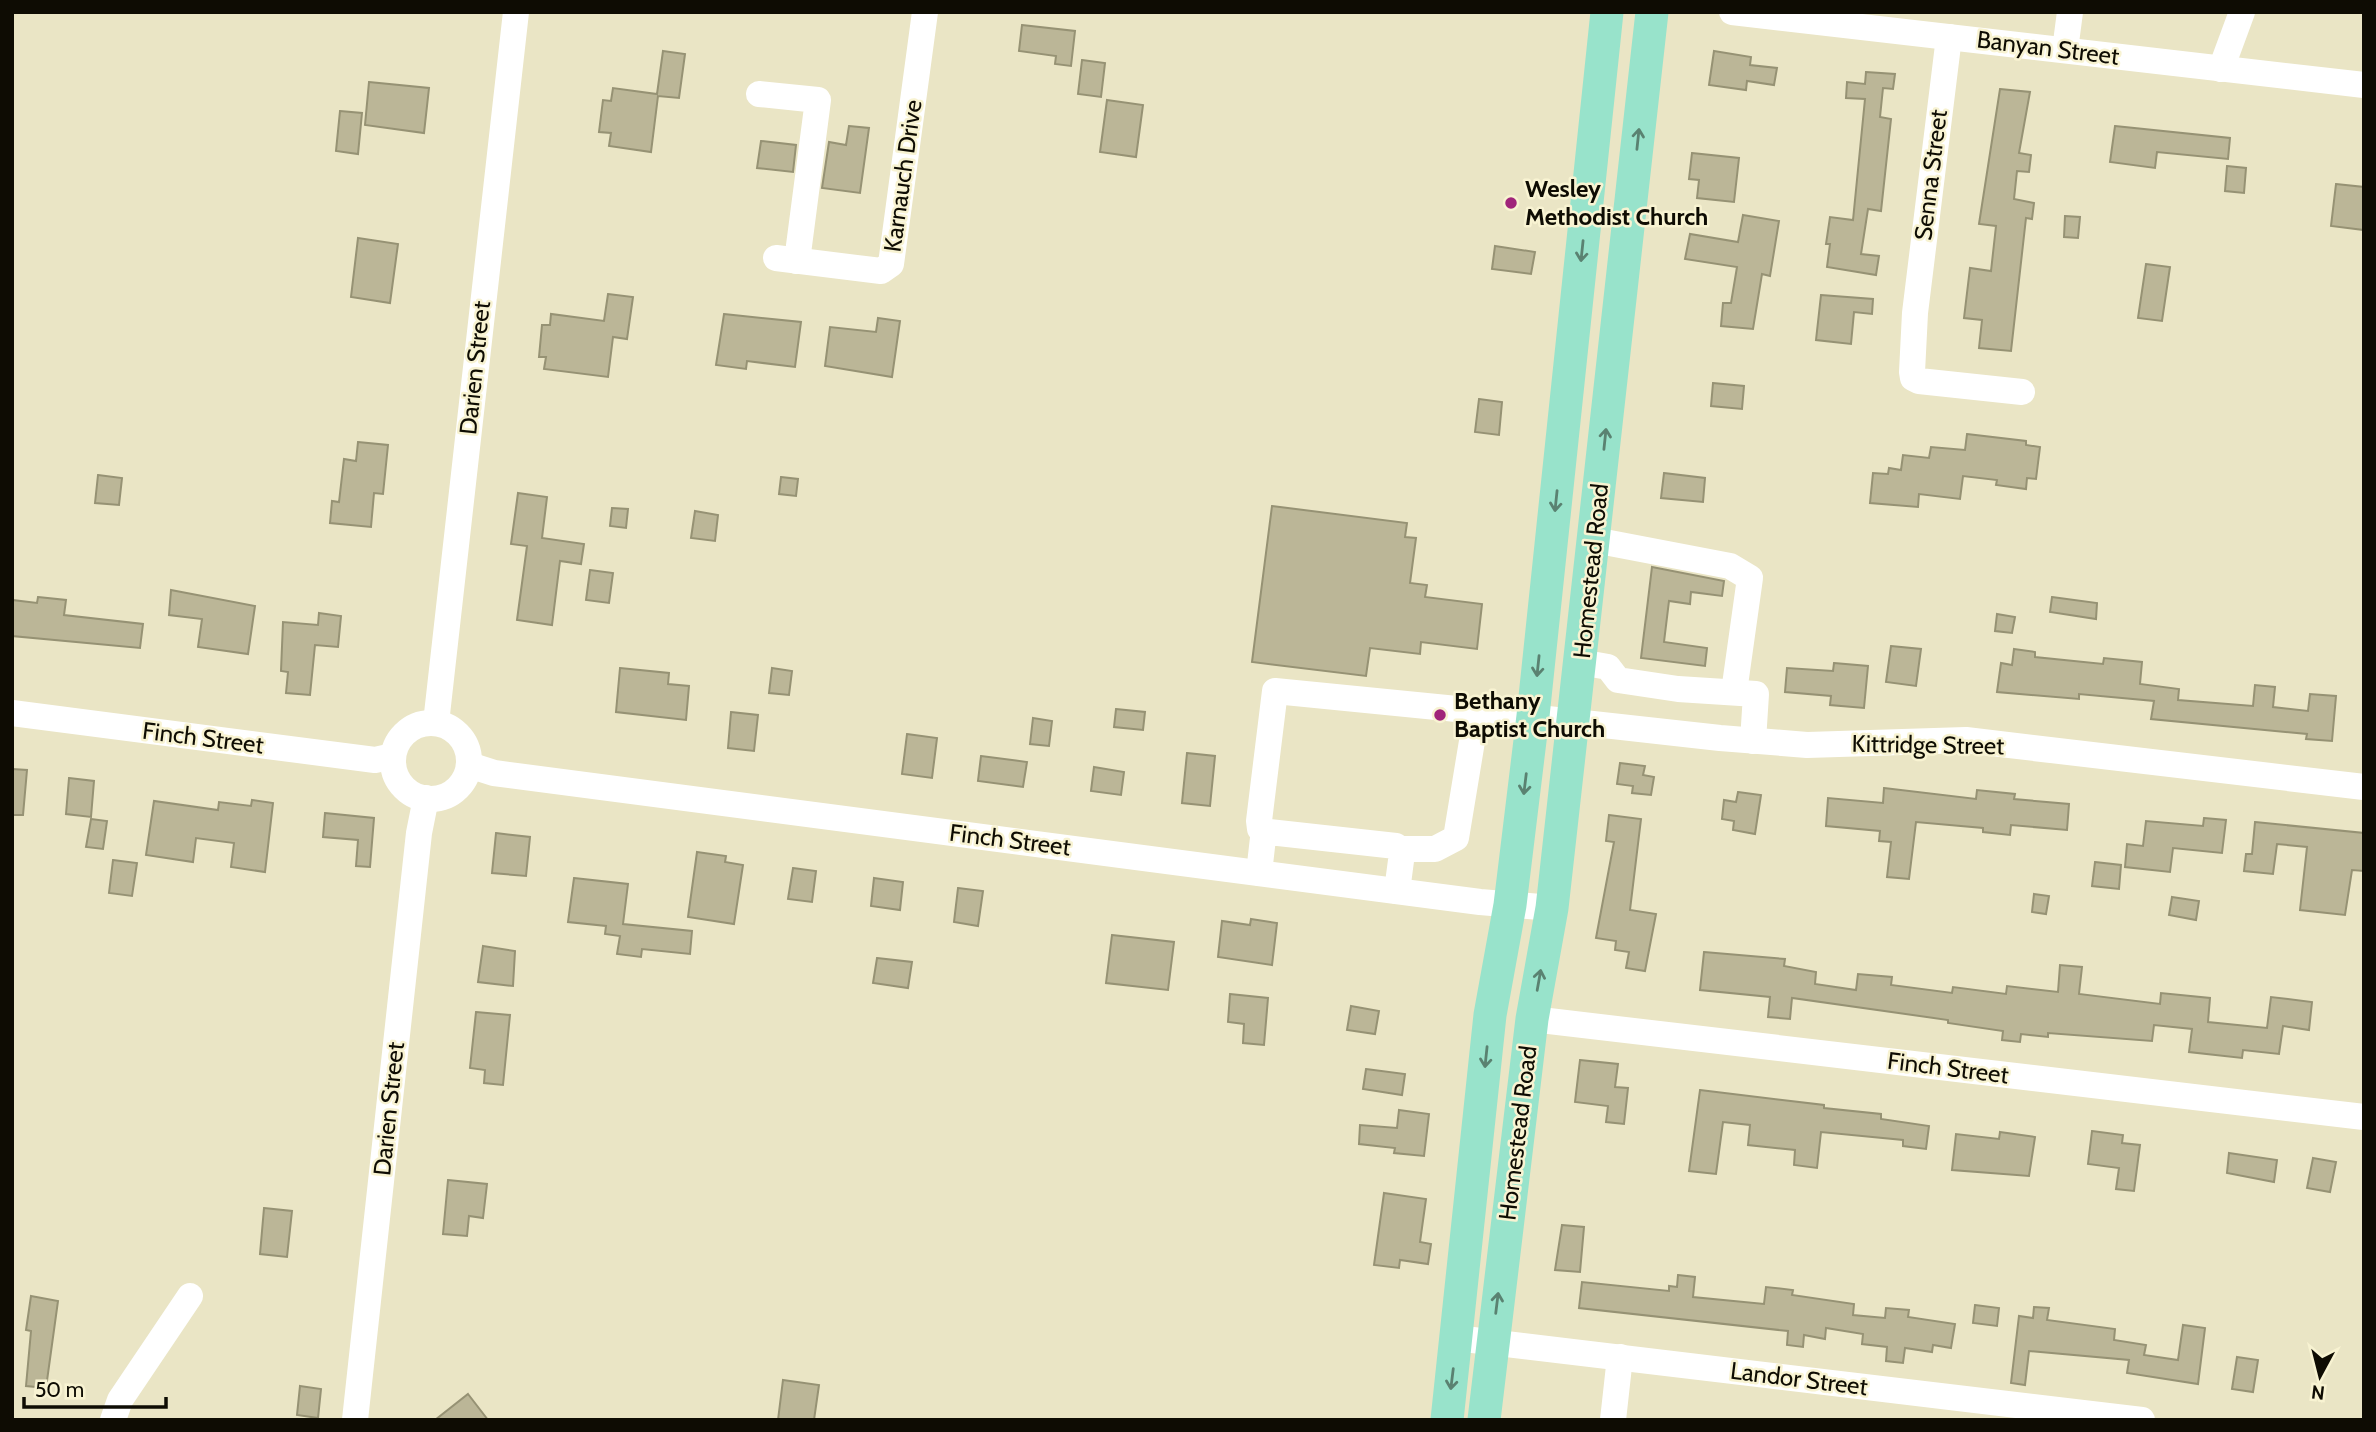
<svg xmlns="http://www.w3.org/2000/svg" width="2376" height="1432" viewBox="0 0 2376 1432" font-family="Cabin,sans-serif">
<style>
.building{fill:#bbb697;stroke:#969274;stroke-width:2}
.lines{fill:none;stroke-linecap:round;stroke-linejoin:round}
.minor{stroke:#fff;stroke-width:26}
.major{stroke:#98e3cb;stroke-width:33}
.oneway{stroke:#5a8271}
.poi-dot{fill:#a0257a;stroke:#f8f3d2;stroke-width:2.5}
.labels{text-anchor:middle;stroke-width:5;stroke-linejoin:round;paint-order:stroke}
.street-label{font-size:24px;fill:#0e0c03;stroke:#f8f3d2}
.poi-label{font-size:24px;font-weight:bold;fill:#0e0c03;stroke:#f8f3d2;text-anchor:start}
</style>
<rect width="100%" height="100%" fill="#eae5c5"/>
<!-- building -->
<g class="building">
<path d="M1022,25L1075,31L1071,66L1055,64L1056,56L1019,51Z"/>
<path d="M663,51L685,54L679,98L658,96L651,152L609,146L611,133L599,132L603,100L611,101L613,88L657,94Z"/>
<path d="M1714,51L1751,57L1750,65L1777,68L1774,85L1747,81L1746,90L1709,85Z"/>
<path d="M1082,60L1105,63L1101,97L1078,94Z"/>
<path d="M1866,72L1895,74L1893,89L1883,88L1880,117L1891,119L1881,211L1868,209L1861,254L1879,256L1876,275L1827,267L1830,244H1826L1830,217L1853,220L1865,99L1846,98L1847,82L1865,84Z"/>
<path d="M369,82L429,88L424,133L365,125Z"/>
<path d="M2000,89L2030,92L2019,153L2031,155L2029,172L2017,171L2014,199L2034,203L2032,219L2026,218L2011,351L1979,348L1982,320L1964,318L1970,268L1991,271L1996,226L1979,224Z"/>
<path d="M1107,100L1143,105L1136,157L1100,152Z"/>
<path d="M340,111L362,113L358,154L336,151Z"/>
<path d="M849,126L869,128L860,193L822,188L829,142L846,145Z"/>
<path d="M2115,126L2230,138L2228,159L2157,152L2155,168L2110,162Z"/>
<path d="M761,141L796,145L793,172L757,168Z"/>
<path d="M1692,153L1739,158L1734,202L1697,198L1699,180L1689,179Z"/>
<path d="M2227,166L2246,168L2244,193L2225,191Z"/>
<path d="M2336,184L2364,187V230L2331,226Z"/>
<path d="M1743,215L1779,221L1770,276L1762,274L1753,329L1721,326L1723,303H1731L1737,267L1685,259L1690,234L1738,242Z"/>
<path d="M2065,216L2080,217L2078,238L2064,237Z"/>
<path d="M358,238L398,244L390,303L351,297Z"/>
<path d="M1495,246L1535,252L1531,274L1492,269Z"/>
<path d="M2146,264L2170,267L2162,321L2138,318Z"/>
<path d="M608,294L633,297L627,339L613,337L608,377L544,369L546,357H539L542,325H550L551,314L604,321Z"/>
<path d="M1821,295L1873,299L1872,314L1854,312L1851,344L1816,340Z"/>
<path d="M724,314L801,322L795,367L747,361L746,369L716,365Z"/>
<path d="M878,318L900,321L892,377L825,366L830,327L876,332Z"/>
<path d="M1713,383L1744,386L1742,409L1711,406Z"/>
<path d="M1479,399L1502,402L1499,435L1475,432Z"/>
<path d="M1967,434L2026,441V445L2040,447L2036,479L2027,478L2026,489L1996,485L1997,480L1963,476L1960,499L1919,494L1918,507L1870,503L1873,473L1888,474L1889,468L1901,470L1903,455L1929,458L1931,447L1965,450Z"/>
<path d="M358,442L388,445L383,494L374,493L371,527L330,523L332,501L339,502L344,459L356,461Z"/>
<path d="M1664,473L1705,478L1703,502L1661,498Z"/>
<path d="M98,475L122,478L119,505L95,503Z"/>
<path d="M781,477L798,479L796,496L779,494Z"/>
<path d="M518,493L547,497L542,538L584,544L581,564L560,561L552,625L517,620L527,546L511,544Z"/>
<path d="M1272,506L1407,523L1405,537L1416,538L1410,583L1427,585L1425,597L1482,604L1477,649L1421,642L1420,654L1370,648L1366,676L1252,662Z"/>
<path d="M612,508L628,509L626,528L610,526Z"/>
<path d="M695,511L718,515L715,541L691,538Z"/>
<path d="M1652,567L1724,581L1722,596L1691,592L1690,604L1669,601L1664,642L1707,648L1705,666L1641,658Z"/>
<path d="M590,570L613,573L609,603L586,600Z"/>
<path d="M171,590L255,606L248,654L198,647L202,619L169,615Z"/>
<path d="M38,597L66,600L64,615L143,624L140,648L12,636V600L37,603Z"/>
<path d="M2052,597L2097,603L2096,619L2050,612Z"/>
<path d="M319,613L341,616L338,647L315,645L310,695L286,693L288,672L281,671L283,622L318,625Z"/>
<path d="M1997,614L2015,617L2012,633L1995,631Z"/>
<path d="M1891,646L1921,649L1916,686L1886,682Z"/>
<path d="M2014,649L2035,652V657L2103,664L2104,658L2142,662L2140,684L2179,689L2178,700L2253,706L2255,685L2275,687L2273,707L2308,711L2310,694L2336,696L2332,741L2306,739L2307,734L2151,719L2154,701L2079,694V699L1997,692L2001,663L2012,665Z"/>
<path d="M1834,663L1868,666L1864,708L1830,705L1831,696L1785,692L1787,668L1833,671Z"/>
<path d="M620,668L669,673L668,684L689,686L686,720L616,712Z"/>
<path d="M772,668L792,671L789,695L769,693Z"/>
<path d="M1116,709L1145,712L1143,730L1114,727Z"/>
<path d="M731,712L758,715L754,751L728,748Z"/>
<path d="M1033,718L1052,721L1049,746L1030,744Z"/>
<path d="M907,734L937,738L932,778L902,774Z"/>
<path d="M1187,753L1215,756L1210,806L1182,803Z"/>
<path d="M981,756L1027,762L1023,787L978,781Z"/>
<path d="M1620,763L1645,766L1643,775L1654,777L1651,795L1632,793L1633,786L1617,784Z"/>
<path d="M1094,767L1124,772L1121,795L1091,791Z"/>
<path d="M12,769L27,770L23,815H12Z"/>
<path d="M69,778L94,781L91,817L66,814Z"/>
<path d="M1884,788L1976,799L1977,790L2015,794L2014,799L2069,804L2067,830L2011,825L2010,835L1983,832V828L1916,822L1909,879L1887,877L1891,842L1879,841L1880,831L1826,826L1828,798L1883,803Z"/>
<path d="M1738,792L1761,795L1755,834L1733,830L1734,821L1722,819L1724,800L1736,802Z"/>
<path d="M252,800L273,803L265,872L231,867L234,843L196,838L193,862L146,855L154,801L218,810L219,802L251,806Z"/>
<path d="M325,813L374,818L370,867L356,866L358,840L323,837Z"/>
<path d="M1609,815L1641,819L1630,910L1656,914L1645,971L1626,968L1629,952L1615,950L1616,941L1596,938L1614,842L1606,841Z"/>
<path d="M2204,818L2226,820L2222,853L2173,848L2170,872L2125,867L2127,844L2143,846L2146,821L2203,826Z"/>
<path d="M91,819L107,821L103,849L86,847Z"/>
<path d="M2255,822L2364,833V871L2352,870L2345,915L2300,910L2307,847L2277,844L2273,874L2244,871L2246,854H2252Z"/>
<path d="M496,833L530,837L526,876L492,873Z"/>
<path d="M697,852L726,856L725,862L743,865L734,924L688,917Z"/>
<path d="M113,860L137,863L132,896L109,893Z"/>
<path d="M2095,862L2121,865L2119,889L2092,886Z"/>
<path d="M793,868L816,871L812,902L788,899Z"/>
<path d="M574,878L628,884L623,924L692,931L690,954L642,949L641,957L617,954L620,936L605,934L606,926L568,922Z"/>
<path d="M874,878L903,882L900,910L871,906Z"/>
<path d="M958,888L983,891L978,926L954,922Z"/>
<path d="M2034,894L2049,896L2046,914L2032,912Z"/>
<path d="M2172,897L2199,901L2196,920L2169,915Z"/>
<path d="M1251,919L1277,923L1272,965L1218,957L1222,921L1250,925Z"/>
<path d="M1112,935L1174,942L1168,990L1106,983Z"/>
<path d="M483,946L515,951L513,986L478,982Z"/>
<path d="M1704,952L1785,959L1784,966L1816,972L1815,984L1856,990L1858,974L1892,977L1891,985L1952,993L1953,987L2006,994L2007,986L2058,992L2060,965L2082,967L2079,994L2160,1004L2161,993L2210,998L2208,1022L2267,1028L2271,997L2312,1002L2309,1030L2283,1026L2279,1054L2243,1050L2242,1058L2189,1052L2192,1029L2154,1025L2152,1041L2048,1033V1037L2021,1034L2020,1042L2002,1040L2003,1031L1948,1023V1020L1792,998L1790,1019L1768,1017L1770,997L1700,990Z"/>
<path d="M877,958L912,962L908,988L873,983Z"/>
<path d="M1230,994L1268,998L1264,1045L1243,1043L1244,1024L1228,1022Z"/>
<path d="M1351,1006L1379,1011L1375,1034L1347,1030Z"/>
<path d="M476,1012L510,1015L503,1085L484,1083L485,1070L470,1068Z"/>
<path d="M1580,1060L1618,1064L1615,1087L1628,1088L1624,1124L1606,1122L1608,1106L1575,1102Z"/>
<path d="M1366,1069L1405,1074L1402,1095L1363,1089Z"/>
<path d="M1700,1090L1824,1105V1108L1881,1114V1119L1929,1126L1926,1149L1903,1146V1140L1821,1132L1817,1168L1794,1165L1795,1150L1748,1145L1750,1125L1723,1122L1716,1174L1689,1171Z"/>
<path d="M1399,1110L1429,1114L1424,1156L1394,1153L1395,1148L1359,1144L1360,1125L1397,1128Z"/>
<path d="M2092,1131L2123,1135L2122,1143L2140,1145L2134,1191L2116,1189L2119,1168L2088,1164Z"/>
<path d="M2000,1132L2035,1137L2029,1176L1952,1170L1956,1134L1999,1139Z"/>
<path d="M2229,1153L2277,1160L2274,1182L2227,1173Z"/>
<path d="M2313,1158L2336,1162L2330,1192L2307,1188Z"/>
<path d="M448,1180L487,1184L483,1218L469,1216L467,1236L443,1234Z"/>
<path d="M1384,1193L1426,1199L1420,1242L1431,1244L1428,1264L1400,1260L1399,1268L1374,1265Z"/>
<path d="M264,1208L292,1211L287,1257L260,1254Z"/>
<path d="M1562,1225L1584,1227L1580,1272L1555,1270Z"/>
<path d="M1678,1275L1695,1277L1693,1297L1764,1304L1766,1287L1793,1290L1792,1295L1854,1304L1853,1315L1885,1318L1886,1308L1909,1310L1908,1317L1955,1324L1951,1348L1933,1345L1932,1352L1905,1348L1903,1363L1886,1361L1887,1347L1862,1344L1863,1334L1826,1328L1825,1339L1804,1335L1803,1347L1787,1345L1788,1331L1579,1308L1582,1282L1669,1291V1286L1677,1287Z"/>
<path d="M31,1296L58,1301L46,1388L26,1386L31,1331L26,1330Z"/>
<path d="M1975,1305L1999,1308L1997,1326L1973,1323Z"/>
<path d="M2034,1307L2049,1308L2047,1320L2115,1329L2114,1340L2146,1345L2144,1355L2178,1360L2183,1325L2205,1328L2198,1384L2127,1373L2129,1360L2029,1351L2025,1385L2011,1383L2019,1316L2033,1318Z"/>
<path d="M2237,1357L2258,1360L2253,1392L2232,1389Z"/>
<path d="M783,1380L819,1385L814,1420H778Z"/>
<path d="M300,1386L321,1389L318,1418L297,1415Z"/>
<path d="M468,1394L488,1420H435Z"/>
</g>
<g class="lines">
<!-- minor -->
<g class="minor">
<path d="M1732,12L2364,85"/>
<path d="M1949,37L1915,313L1912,372L1913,378L1919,381L2022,392"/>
<path d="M2065,50L2070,12"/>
<path d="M2221,69L2242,12"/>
<path d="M759,94L818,100L797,261"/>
<path d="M776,258L881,271L891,264L925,12"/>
<path d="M1594,540L1730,566L1750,578L1734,692"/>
<path d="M1580,662L1608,667L1618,680L1678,689L1756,694L1753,741"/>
<path d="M12,713L375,760L393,756"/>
<path d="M436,723L516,12"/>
<circle cx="431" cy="761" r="38"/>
<path d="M469,765L494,773L1480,902L1552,908"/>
<path d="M1265,833L1260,829L1259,821L1275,691L1477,711"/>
<path d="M1400,849H1435L1456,838L1477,711L1720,738L1807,745L1966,740L2364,787"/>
<path d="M1259,873L1263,838L1269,832L1396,846L1402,853L1397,891"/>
<path d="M1532,1019L2364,1117"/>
<path d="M1456,1338L2142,1420"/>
<path d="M113,1420L120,1400L190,1296"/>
<path d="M355,1420L419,833L426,798"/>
<path d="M1613,1420L1620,1357"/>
</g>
<!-- major -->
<g class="major">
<path d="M1447,1420L1490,1015L1510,905L1533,716L1607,12"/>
<path d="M1484,1420L1532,1019L1552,908L1652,12"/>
</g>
</g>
<!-- one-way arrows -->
<defs><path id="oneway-shaft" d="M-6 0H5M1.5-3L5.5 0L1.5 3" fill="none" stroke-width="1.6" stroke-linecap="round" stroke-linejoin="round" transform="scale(1.75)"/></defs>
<g class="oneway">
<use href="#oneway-shaft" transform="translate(1638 139) rotate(-84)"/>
<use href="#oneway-shaft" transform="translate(1582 251) rotate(96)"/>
<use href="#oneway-shaft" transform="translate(1605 439) rotate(-84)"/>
<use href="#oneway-shaft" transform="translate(1556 501) rotate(96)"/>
<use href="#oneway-shaft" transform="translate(1538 666) rotate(96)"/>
<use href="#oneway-shaft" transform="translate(1525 784) rotate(97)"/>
<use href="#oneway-shaft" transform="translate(1539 980) rotate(-80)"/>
<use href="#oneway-shaft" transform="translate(1486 1057) rotate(96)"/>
<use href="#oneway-shaft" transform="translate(1497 1303) rotate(-83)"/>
<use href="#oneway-shaft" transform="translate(1452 1379) rotate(97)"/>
</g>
<!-- markers -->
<g class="poi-dot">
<circle cx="1511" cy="203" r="7"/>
<circle cx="1440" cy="715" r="7"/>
</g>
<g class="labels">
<!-- street labels -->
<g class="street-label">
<text transform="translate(2048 48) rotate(7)" y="8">Banyan Street</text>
<text transform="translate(1931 175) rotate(-83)" y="8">Senna Street</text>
<text transform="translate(903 176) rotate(-82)" y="8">Karnauch Drive</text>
<text transform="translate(475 368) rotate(-84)" y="8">Darien Street</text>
<text transform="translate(1591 571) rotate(-84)" y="8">Homestead Road</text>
<text transform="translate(203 738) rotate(7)" y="8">Finch Street</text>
<text transform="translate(1928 745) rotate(1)" y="8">Kittridge Street</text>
<text transform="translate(1010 840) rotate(7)" y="8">Finch Street</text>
<text transform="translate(1948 1068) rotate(7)" y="8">Finch Street</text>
<text transform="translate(389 1109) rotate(-84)" y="8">Darien Street</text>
<text transform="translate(1518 1133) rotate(-83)" y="8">Homestead Road</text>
<text transform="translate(1799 1379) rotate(7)" y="8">Landor Street</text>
</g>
<!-- poi labels -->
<g class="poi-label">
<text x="1525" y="197">Wesley<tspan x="1525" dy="28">Methodist Church</tspan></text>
<text x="1454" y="709">Bethany<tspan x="1454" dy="28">Baptist Church</tspan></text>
</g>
</g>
<!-- border -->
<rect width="2376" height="1432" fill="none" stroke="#0e0c03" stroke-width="28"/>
<!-- north arrow -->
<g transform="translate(2320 1376) rotate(187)" stroke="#f8f3d2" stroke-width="5" paint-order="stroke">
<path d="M0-5L12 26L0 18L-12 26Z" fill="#0e0c03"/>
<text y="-10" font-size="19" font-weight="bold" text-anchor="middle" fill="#0e0c03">N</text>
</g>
<!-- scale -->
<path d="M24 1397v10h142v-10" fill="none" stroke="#0e0c03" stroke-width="3.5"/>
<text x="35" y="1397" font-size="21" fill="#0e0c03" stroke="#f8f3d2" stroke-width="5" paint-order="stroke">50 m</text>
</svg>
